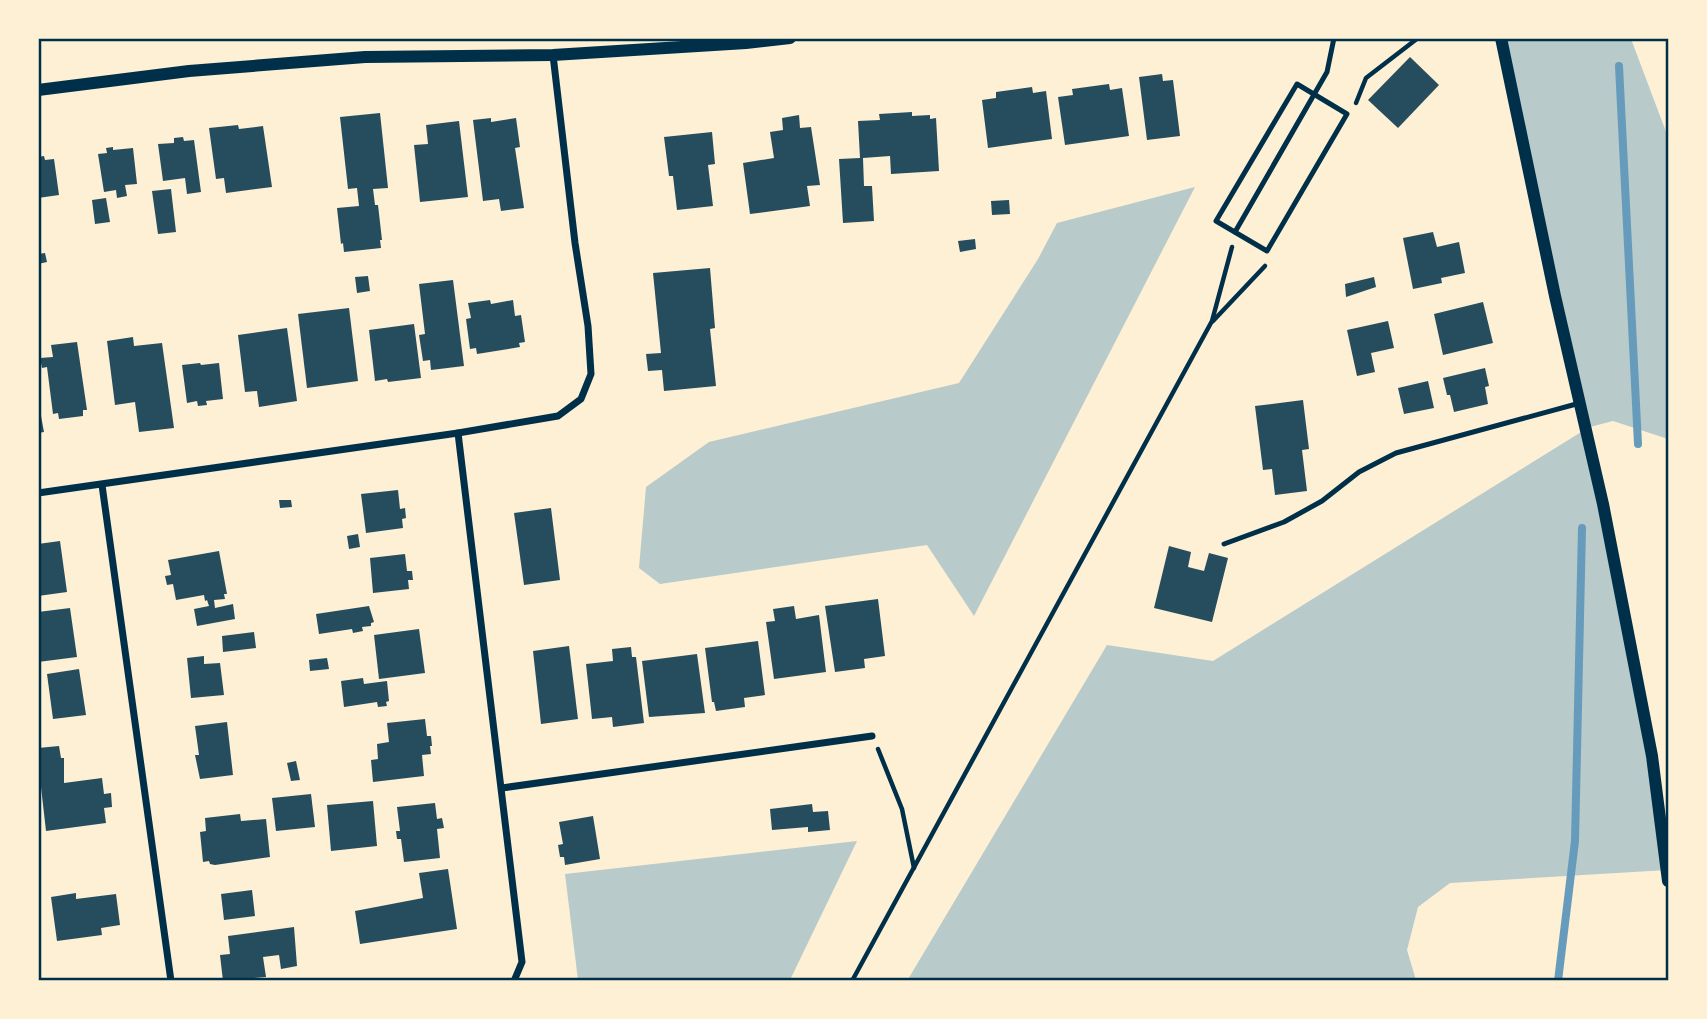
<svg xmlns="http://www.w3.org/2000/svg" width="1707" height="1019" viewBox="0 0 1707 1019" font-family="'IBM Plex Serif',serif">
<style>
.green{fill:#b9caca}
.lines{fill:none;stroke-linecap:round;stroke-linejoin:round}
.stream{stroke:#669bbc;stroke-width:8}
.building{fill:#264d5e}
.path{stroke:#003049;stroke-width:4.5}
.service{stroke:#003049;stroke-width:5}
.minor{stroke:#003049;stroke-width:7}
.tertiary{stroke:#003049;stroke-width:12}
.neatline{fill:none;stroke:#003049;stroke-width:2.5}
</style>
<rect width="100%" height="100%" fill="#fdf0d5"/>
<!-- green -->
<g class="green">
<path d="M1501,39H1631L1668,137V439L1613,421L1586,428L1667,870L1450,883L1418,907L1407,950L1416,980L907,981L1107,645L1213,661L1586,429Z"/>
<path d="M1195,187L974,616L927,545L660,584L639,568L646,487L709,442L959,383L1038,259L1057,223Z"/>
<path d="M857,841L790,980H578L565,874Z"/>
</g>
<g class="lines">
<!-- stream -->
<g class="stream">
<path d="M1619,66L1638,444"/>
<path d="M1558,981L1575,841L1582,528"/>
</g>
</g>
<!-- building -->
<g class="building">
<path d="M1410,57L1439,85L1398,128L1368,100Z"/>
<path d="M1162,74L1163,81L1173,80L1180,136L1147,140L1139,77Z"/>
<path d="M1109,84L1110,90L1122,88L1129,136L1065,145L1058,97L1073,95L1072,89Z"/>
<path d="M1032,87L1033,93L1046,91L1052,139L988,148L982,100L996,98V92Z"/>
<path d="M912,112V116L930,115V119L936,118L939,171L891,174L890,156L863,158L864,186H872L874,221L843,223L839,159L860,158L858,121L880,120L879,114Z"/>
<path d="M380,113L388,188L373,189L375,205H378L382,240H380L381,248L344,252L343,243L341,244L337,208L359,206L357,188L348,189L340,117Z"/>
<path d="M799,115L800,128L811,127L820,185L807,186L810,206L750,214L743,163L774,158L770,132L783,130L782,118Z"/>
<path d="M491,118V122L516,118L520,147L515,148L524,208L501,211L499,199L483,201L473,120Z"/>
<path d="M459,121L468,197L420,202L414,145L428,144L426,125Z"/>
<path d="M238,125L239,129L263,126L272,187L226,193L224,178L216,179L209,128Z"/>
<path d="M712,132L715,164L708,165L713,206L677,210L673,176H669L664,137Z"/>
<path d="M183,137L184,141L194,140L201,192L187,194L185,178L163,181L158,144L174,143V138Z"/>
<path d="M113,147V150L133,148L137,184L125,185L127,196L117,198L116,190L104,192L98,154L107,153L106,148Z"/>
<path d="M44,156L45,160L54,159L59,195L38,198V157Z"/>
<path d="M171,189L176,232L158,234L152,191Z"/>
<path d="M106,198L110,222L95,224L92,200Z"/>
<path d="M1009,200L1010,214L992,215L991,201Z"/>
<path d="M1433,232L1437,247L1459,242L1465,273L1441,278L1442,283L1413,289L1403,238Z"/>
<path d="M975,239L976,249L960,252L958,241Z"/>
<path d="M45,253L47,262L38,264V254Z"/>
<path d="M710,268L715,328L710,329L716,386L664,391L662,370L648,371L646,354L661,353L653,273Z"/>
<path d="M368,276L370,291L357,293L355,277Z"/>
<path d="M1374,277L1376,287L1346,297L1345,284Z"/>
<path d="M453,280L464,366L431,370L430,360L423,361L419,335L425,334L419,284Z"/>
<path d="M490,300L491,304L513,300L515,316L521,315L525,342L519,343L520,347L477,354L476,348L470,349L466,319L471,318L468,303Z"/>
<path d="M1483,302L1493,343L1443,355L1434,314Z"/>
<path d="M349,308L358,381L307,388L298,314Z"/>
<path d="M1388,321L1394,348L1371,353L1375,372L1357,376L1347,330Z"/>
<path d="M414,324L421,378L388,382L387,379L375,381L369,330Z"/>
<path d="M287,328L297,401L259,407L257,391L245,392L238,335Z"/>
<path d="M133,337L134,346L162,343L174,428L139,432L135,402L115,405L107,341Z"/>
<path d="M77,342L87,410H83V416L59,419L58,413L53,414L47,367L42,368L40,358L53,357L51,345Z"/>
<path d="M200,363L201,365L219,363L223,399L206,401L207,405L198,406L197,401L187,403L182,365Z"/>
<path d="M1485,368L1489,386L1485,387L1488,404L1454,412L1450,395H1447L1443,378Z"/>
<path d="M1428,381L1434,408L1404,414L1398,388Z"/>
<path d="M38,400L44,432L38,433Z"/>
<path d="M1303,400L1309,449L1302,450L1307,491L1275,495L1272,469L1263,470L1255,406Z"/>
<path d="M398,490L400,509L405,508L406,518L402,519L403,528L366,533L361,494Z"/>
<path d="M279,500H291L292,507L280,508Z"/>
<path d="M551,508L560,580L524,585L514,513Z"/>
<path d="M358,534L360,547L349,549L347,536Z"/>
<path d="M60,541L67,592L38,596V544Z"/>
<path d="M1169,546L1191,552L1188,567L1204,571L1209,553L1228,558L1212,622L1154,608Z"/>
<path d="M219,551L227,594H224L225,599L214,600L215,608L233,604L235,619L197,626L194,609L209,606L207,600L205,601L204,595L176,600L173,584L167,585L165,576L171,575L168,560Z"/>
<path d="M405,554L407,571H412L413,580H408L409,589L373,593L370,558Z"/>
<path d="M878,599L885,656L864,659L865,668L835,672L825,606Z"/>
<path d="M369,606L374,622L371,623V626L362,627L363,631L353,633L352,629L319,634L316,614Z"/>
<path d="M794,606L796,619L819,615L826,672L774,679L766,622L775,621L773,609Z"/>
<path d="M70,608L77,657L38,662V612Z"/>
<path d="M419,629L425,673L379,679L374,635Z"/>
<path d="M254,632L256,648L223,652L222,636Z"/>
<path d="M758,641L765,695L744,698L745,707L716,711L714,702H712L705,648Z"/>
<path d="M569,646L578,719L541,724L533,651Z"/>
<path d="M631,647L632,657H636L644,723L613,727L612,717L592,719L586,664L613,661L612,649Z"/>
<path d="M697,654L705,713L649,717L642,661Z"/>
<path d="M204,656V664L220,663L224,695L191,698L187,658Z"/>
<path d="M327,658L329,669L310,671L309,660Z"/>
<path d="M79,669L86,715L53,719L47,674Z"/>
<path d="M363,678L364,684L387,681L389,701L386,702L387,706L378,707L377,702L344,707L341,681Z"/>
<path d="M425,719L427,736H431L432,746H430L431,754L422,755L424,776L373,782L371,760L378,759L377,744L389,742L387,723Z"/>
<path d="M227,722L233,775L200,779L195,755H199L195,726Z"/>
<path d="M59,746L61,758H64V783L102,778L104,794L111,793L112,807L104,808L106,823L46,831L41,787H38V748Z"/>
<path d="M296,761L300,780L291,781L287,763Z"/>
<path d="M311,794L315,827L276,831L272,798Z"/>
<path d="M373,801L377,846L331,851L327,805Z"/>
<path d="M435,803L437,819L442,818L444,828L437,829L440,858L404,862L401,839H397L396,831H400L397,807Z"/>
<path d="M812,804L813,812L828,811L830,830L808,832V827L772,830L770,809Z"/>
<path d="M240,814L241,821L266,819L270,857L215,865L210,864L209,861L203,862L200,832L206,831L205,818Z"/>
<path d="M593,816L600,859L565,865L564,857H560L558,845L563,844L559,822Z"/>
<path d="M448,869L457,929L360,944L355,911L423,898L419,873Z"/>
<path d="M252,890L255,916L224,920L221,894Z"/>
<path d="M76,893V899L116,894L120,925L101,928L102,935L57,941L51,897Z"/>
<path d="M294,927L297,966L281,969L279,955L263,957L266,977L223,981L220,955L230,954L228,936Z"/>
</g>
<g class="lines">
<!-- path -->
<g class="path">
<path d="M1356,103L1366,78L1418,38"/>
<path d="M1213,321L1265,266"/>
<path d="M878,749L902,809L914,868"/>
<path d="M852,981L1212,321L1232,247"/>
</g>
<!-- service -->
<g class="service">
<path d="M1297,84L1347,114L1267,251L1216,221Z"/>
<path d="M1235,232L1327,72L1334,38"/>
<path d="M1224,544L1284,522L1322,501L1359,472L1396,453L1580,403"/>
</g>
<!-- minor -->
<g class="minor">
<path d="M458,433L522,962L514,981"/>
<path d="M102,485L171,981"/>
<path d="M38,493L458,433L558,416L581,399L591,374L588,326L575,243L553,55"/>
<path d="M502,788L872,736"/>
</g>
<!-- tertiary -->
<g class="tertiary">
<path d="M1501,38L1555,296L1603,504L1652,756L1668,881"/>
<path d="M38,90L189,71L365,57L553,55L746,43L790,38"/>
</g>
</g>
<!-- border -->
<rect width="1707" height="1019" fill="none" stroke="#fdf0d5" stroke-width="80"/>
<rect x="40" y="40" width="1627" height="939" class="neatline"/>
</svg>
